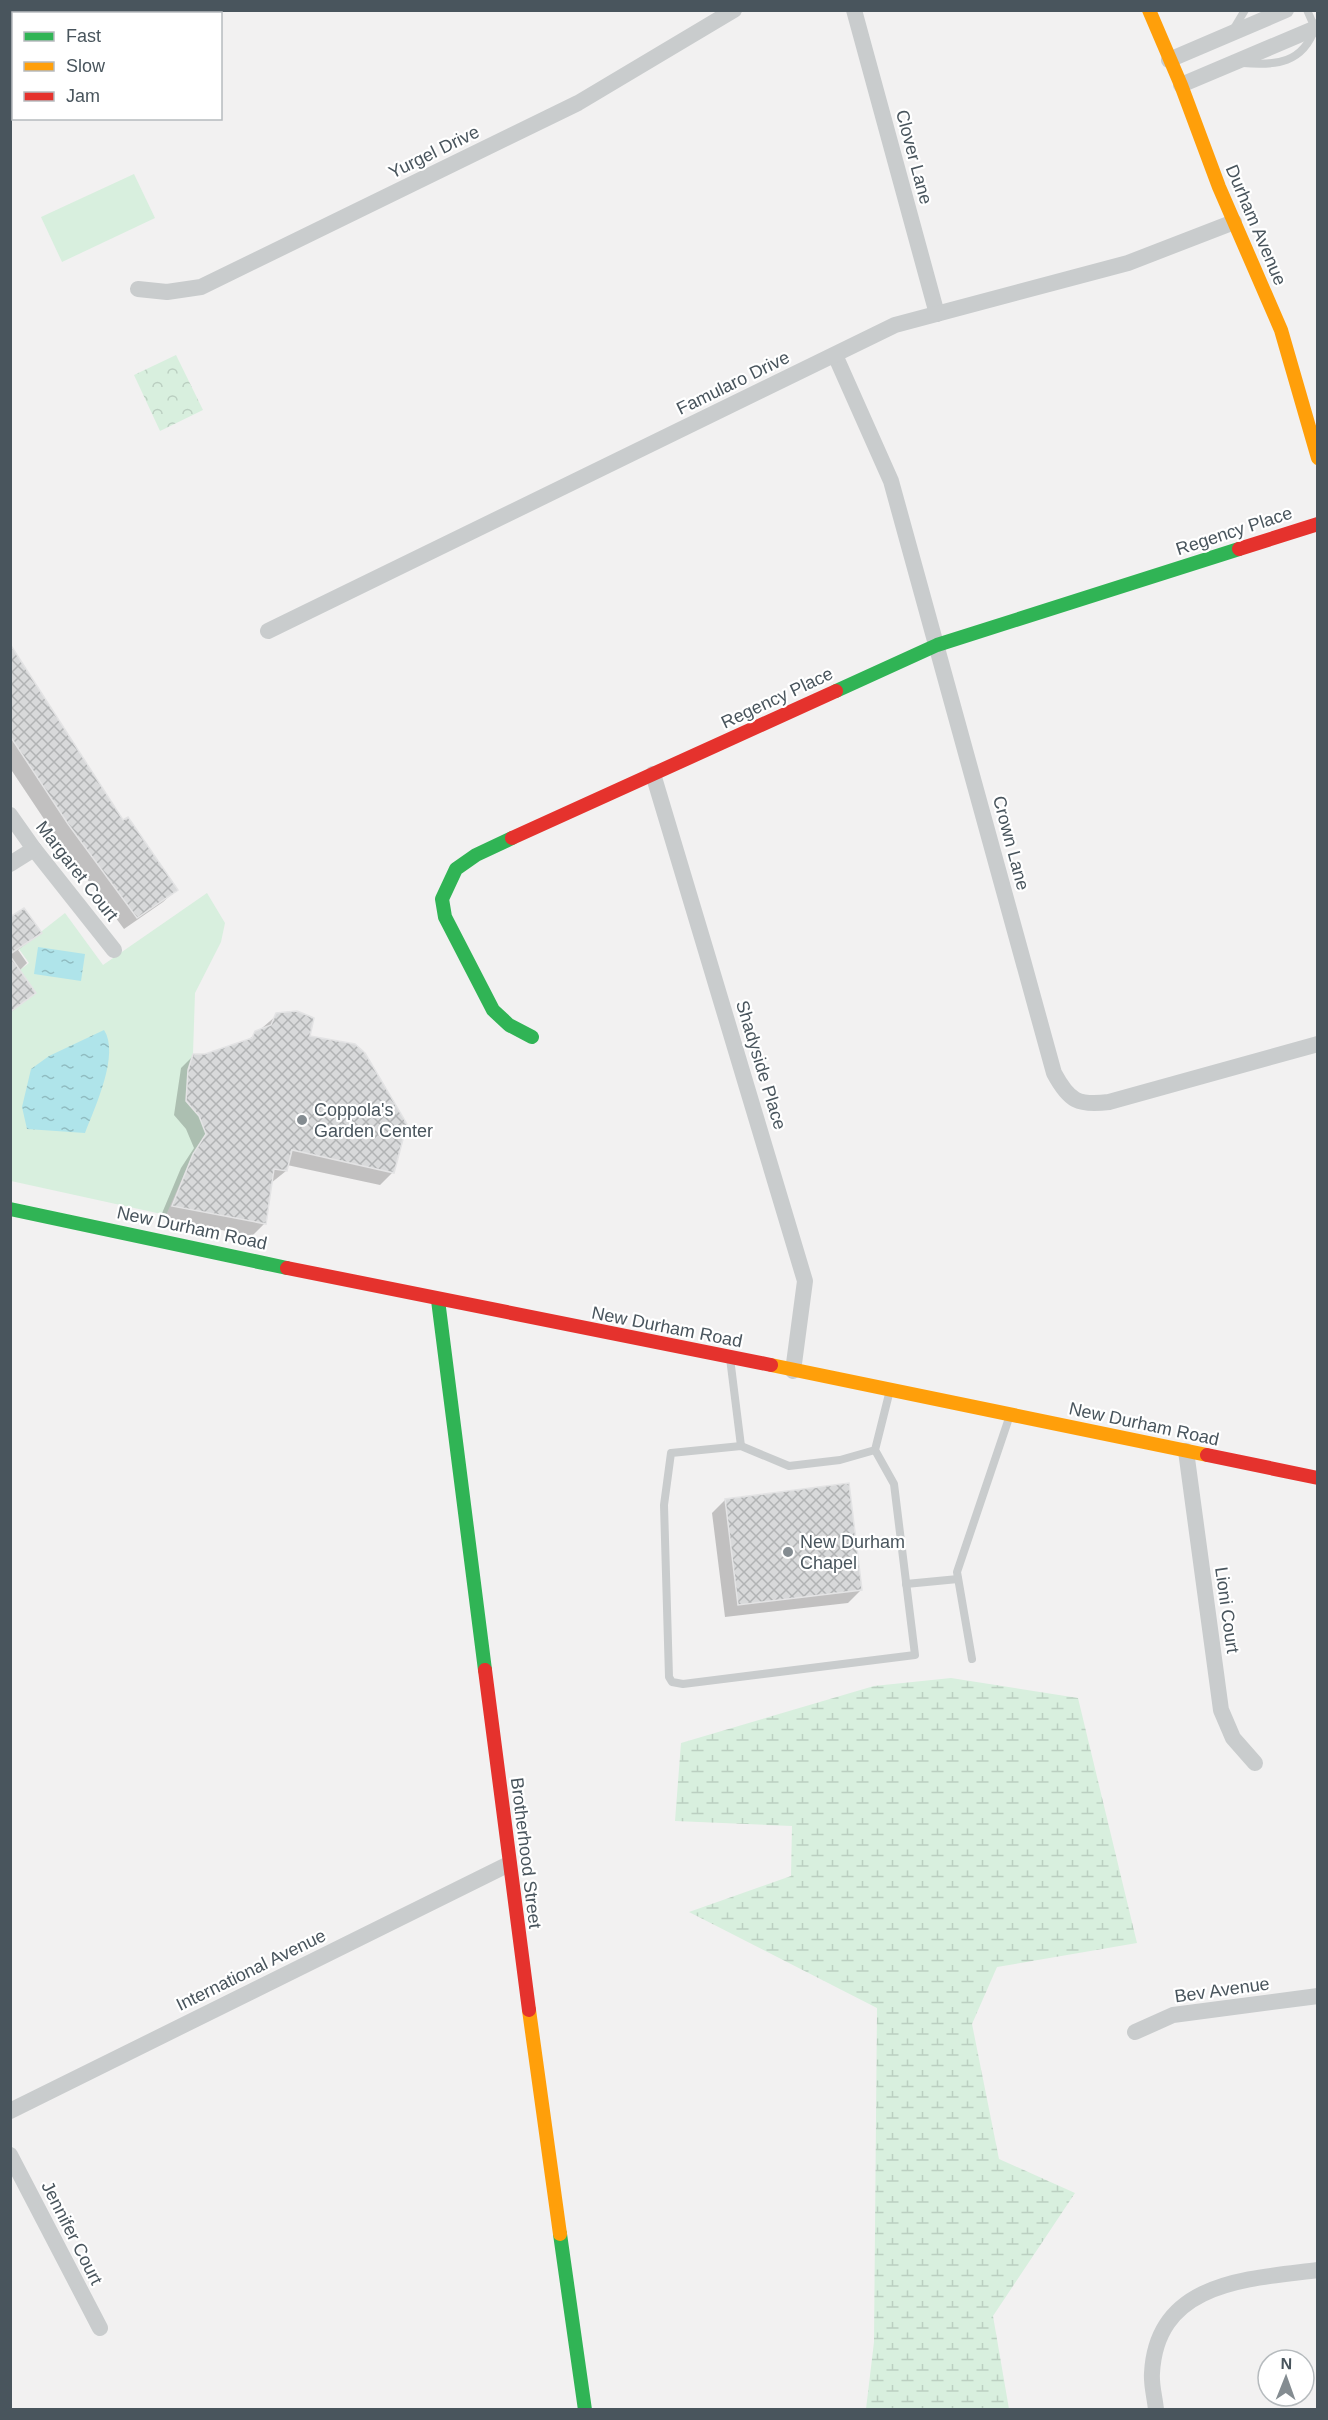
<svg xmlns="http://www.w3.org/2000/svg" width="1328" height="2420" viewBox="0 0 1328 2420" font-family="Helvetica,sans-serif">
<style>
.grass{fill:#d8efde}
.wetland{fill:url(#wetland-marsh)}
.park{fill:url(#park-crowns)}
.water{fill:url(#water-ripples)}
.shadow{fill:#0003}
.building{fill:url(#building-cross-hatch);stroke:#e3e3e4;stroke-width:1.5}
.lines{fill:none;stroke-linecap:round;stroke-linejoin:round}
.lane{stroke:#c9cccd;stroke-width:8}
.street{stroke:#c9cccd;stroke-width:16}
.fast{stroke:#30b455;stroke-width:14}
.slow{stroke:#ff9f0a;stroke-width:14}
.jam{stroke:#e5322d;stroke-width:14}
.poi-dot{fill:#848c91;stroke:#fff;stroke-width:2}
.labels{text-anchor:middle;stroke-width:4.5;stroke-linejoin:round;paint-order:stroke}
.street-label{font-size:18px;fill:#49555d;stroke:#fff}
.poi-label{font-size:18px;fill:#49555d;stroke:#fff;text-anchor:start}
</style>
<defs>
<pattern id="wetland-marsh" width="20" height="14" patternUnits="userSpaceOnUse" patternTransform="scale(1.5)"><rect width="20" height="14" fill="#d8efde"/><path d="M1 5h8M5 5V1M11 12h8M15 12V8" fill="none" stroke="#bbcfc1"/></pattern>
<pattern id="park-crowns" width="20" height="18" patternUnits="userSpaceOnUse" patternTransform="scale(1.5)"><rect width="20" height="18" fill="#d8efde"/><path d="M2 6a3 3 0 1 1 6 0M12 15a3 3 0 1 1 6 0" fill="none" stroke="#bbcfc1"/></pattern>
<pattern id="water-ripples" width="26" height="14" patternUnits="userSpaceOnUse" patternTransform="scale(1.5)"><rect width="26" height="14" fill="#afe4ea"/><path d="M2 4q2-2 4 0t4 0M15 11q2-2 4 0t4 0" fill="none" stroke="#90bcc1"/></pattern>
<pattern id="building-cross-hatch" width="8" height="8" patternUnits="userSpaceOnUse" patternTransform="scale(1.5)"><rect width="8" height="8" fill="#d8d9da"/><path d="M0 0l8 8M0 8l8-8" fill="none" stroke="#b1b3b4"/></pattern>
</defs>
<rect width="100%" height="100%" fill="#f2f1f1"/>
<!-- grass -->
<g class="grass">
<path d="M134,174L155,218L62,262L41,217Z"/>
<path d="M207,893L225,923L221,942L195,993L193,1054L188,1070L186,1101L199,1116L206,1134L193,1154L166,1215L11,1181L10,1012L36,993L20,970L29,963L19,949L65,913L103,965Z"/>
</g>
<!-- wetland -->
<path class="wetland" d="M951,1678L1078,1698L1137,1943L997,1967L972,2024L999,2159L1075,2193L993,2316L1009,2409H866L874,2342L877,2008L689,1912L791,1876L792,1826L675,1821L681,1743L874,1686Z"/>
<!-- park -->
<path class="park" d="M176,355L203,410L160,431L134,375Z"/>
<!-- water -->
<g class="water">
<path d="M38,947L85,954L81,981L34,974Z"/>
<path d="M104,1030C120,1054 95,1107 85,1133L27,1129L22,1107L31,1069L49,1056Z"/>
</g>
<!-- shadow -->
<g class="shadow">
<path d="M10,651L122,822L176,890L163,902L124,929L56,837L10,768Z"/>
<path d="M10,919L40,933L18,950L27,963L19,971L34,993L10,1013Z"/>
<path d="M277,1015L309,1038L393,1172L380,1185L287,1165L286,1171L271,1183L265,1223L252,1236L160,1218L181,1168L194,1148L186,1129L174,1115L181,1068L194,1055H206L247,1041Z"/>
<path d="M725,1500L861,1590L848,1603L725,1617L712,1513Z"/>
</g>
<!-- building -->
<g class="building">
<path d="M10,644L123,820L128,817L178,890L137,918L68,824L10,736Z"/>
<path d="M24,908L42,933L10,954V917Z"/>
<path d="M10,956L36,993L10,1012Z"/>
<path d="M297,1011L314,1018L310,1036L355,1044L365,1053L407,1124L394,1173L292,1150L287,1171L274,1169L266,1224L172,1206L193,1154L206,1134L199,1116L186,1101L188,1070L193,1054H205L252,1038L255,1031L271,1025L276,1013Z"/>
<path d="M849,1483L862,1590L738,1605L725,1499Z"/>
</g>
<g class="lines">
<!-- lane -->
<g class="lane">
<path d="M1233,30L1245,10"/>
<path d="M1243,63C1276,66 1303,63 1315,28L1307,10"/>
<path d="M730,1358L741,1446"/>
<path d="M875,1450L840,1460L789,1466L741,1446L671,1453L664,1505L669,1677L672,1682L683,1684L915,1655L894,1484L875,1450L890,1390"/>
<path d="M906,1584L958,1579"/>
<path d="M972,1659L957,1572L1010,1415"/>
</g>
<!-- street -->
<g class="street">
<path d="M854,10L937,314"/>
<path d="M1169,60L1286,10"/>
<path d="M1181,85L1318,27"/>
<path d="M138,289L167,292L201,287L578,103L734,10"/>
<path d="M835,355L891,481L1054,1073C1069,1101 1078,1106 1109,1102L1318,1044"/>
<path d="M268,631L895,325L1128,263L1234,222"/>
<path d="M653,774L805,1281L793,1371"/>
<path d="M10,815L34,849L114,950"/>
<path d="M10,864L34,849"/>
<path d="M1186,1451L1221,1710L1233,1738L1255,1763"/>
<path d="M1135,2032L1173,2015L1318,1996"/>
<path d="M10,2111L509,1864"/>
<path d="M10,2155L100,2328"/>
<path d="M1156,2410C1155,2398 1151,2385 1152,2373C1157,2281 1248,2279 1318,2270"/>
</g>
<!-- fast -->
<g class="fast">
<path d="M836,691L937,645L1239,549"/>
<path d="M512,838L476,855L456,869L442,899L445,917L493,1010L509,1025L532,1037"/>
<path d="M10,1209L287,1268"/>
<path d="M438,1300L485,1670"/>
<path d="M560,2234L585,2410"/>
</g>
<!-- slow -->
<g class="slow">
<path d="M1149,10L1181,85L1219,187L1281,330L1318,458"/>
<path d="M771,1365L1207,1455"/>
<path d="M529,2010L560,2234"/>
</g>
<!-- jam -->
<g class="jam">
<path d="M1239,549L1318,524"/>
<path d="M512,838L836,691"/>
<path d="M287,1268L771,1365"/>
<path d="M1207,1455L1318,1478"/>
<path d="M485,1670L529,2010"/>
</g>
</g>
<!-- markers -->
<g class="poi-dot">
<circle cx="302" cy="1120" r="6"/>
<circle cx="788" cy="1552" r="6"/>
</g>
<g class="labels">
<!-- street labels -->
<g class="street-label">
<text transform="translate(434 152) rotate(-26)" y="6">Yurgel Drive</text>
<text transform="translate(914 157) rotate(75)" y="6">Clover Lane</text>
<text transform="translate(1256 225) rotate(67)" y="6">Durham Avenue</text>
<text transform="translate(733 383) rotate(-26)" y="6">Famularo Drive</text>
<text transform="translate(1234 531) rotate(-18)" y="6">Regency Place</text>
<text transform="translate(777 698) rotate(-25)" y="6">Regency Place</text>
<text transform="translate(1011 843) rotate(75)" y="6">Crown Lane</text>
<text transform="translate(77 871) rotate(52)" y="6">Margaret Court</text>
<text transform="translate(761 1065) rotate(73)" y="6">Shadyside Place</text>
<text transform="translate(192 1228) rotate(12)" y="6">New Durham Road</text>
<text transform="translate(667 1327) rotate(11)" y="6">New Durham Road</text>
<text transform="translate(1144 1424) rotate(12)" y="6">New Durham Road</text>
<text transform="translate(1227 1610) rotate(82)" y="6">Lioni Court</text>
<text transform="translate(526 1853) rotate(83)" y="6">Brotherhood Street</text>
<text transform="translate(251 1970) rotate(-26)" y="6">International Avenue</text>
<text transform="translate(1222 1990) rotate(-8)" y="6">Bev Avenue</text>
<text transform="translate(72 2233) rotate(63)" y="6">Jennifer Court</text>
</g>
<!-- poi labels -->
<g class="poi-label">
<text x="314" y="1116">Coppola's<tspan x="314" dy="21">Garden Center</tspan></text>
<text x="800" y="1548">New Durham<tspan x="800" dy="21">Chapel</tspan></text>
</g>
</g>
<!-- border -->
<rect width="1328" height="2420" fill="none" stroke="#49555d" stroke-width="24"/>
<!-- legend -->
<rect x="12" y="12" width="210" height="108" fill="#ffffff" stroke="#b6bbbe" stroke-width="1.5"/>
<rect x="24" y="32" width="30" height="9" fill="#30b455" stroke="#b6bbbe" stroke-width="1.5"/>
<text x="66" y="42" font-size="18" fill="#49555d">Fast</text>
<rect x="24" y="62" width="30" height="9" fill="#ff9f0a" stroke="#b6bbbe" stroke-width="1.5"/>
<text x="66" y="72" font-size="18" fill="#49555d">Slow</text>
<rect x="24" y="92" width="30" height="9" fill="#e5322d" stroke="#b6bbbe" stroke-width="1.5"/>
<text x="66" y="102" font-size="18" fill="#49555d">Jam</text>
<!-- north arrow -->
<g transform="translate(1286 2378) rotate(1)"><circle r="28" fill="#ffffff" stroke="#b6bbbe" stroke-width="1.5"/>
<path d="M0-4.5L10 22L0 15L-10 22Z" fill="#848c91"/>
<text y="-9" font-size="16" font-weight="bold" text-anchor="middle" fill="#49555d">N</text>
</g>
</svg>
